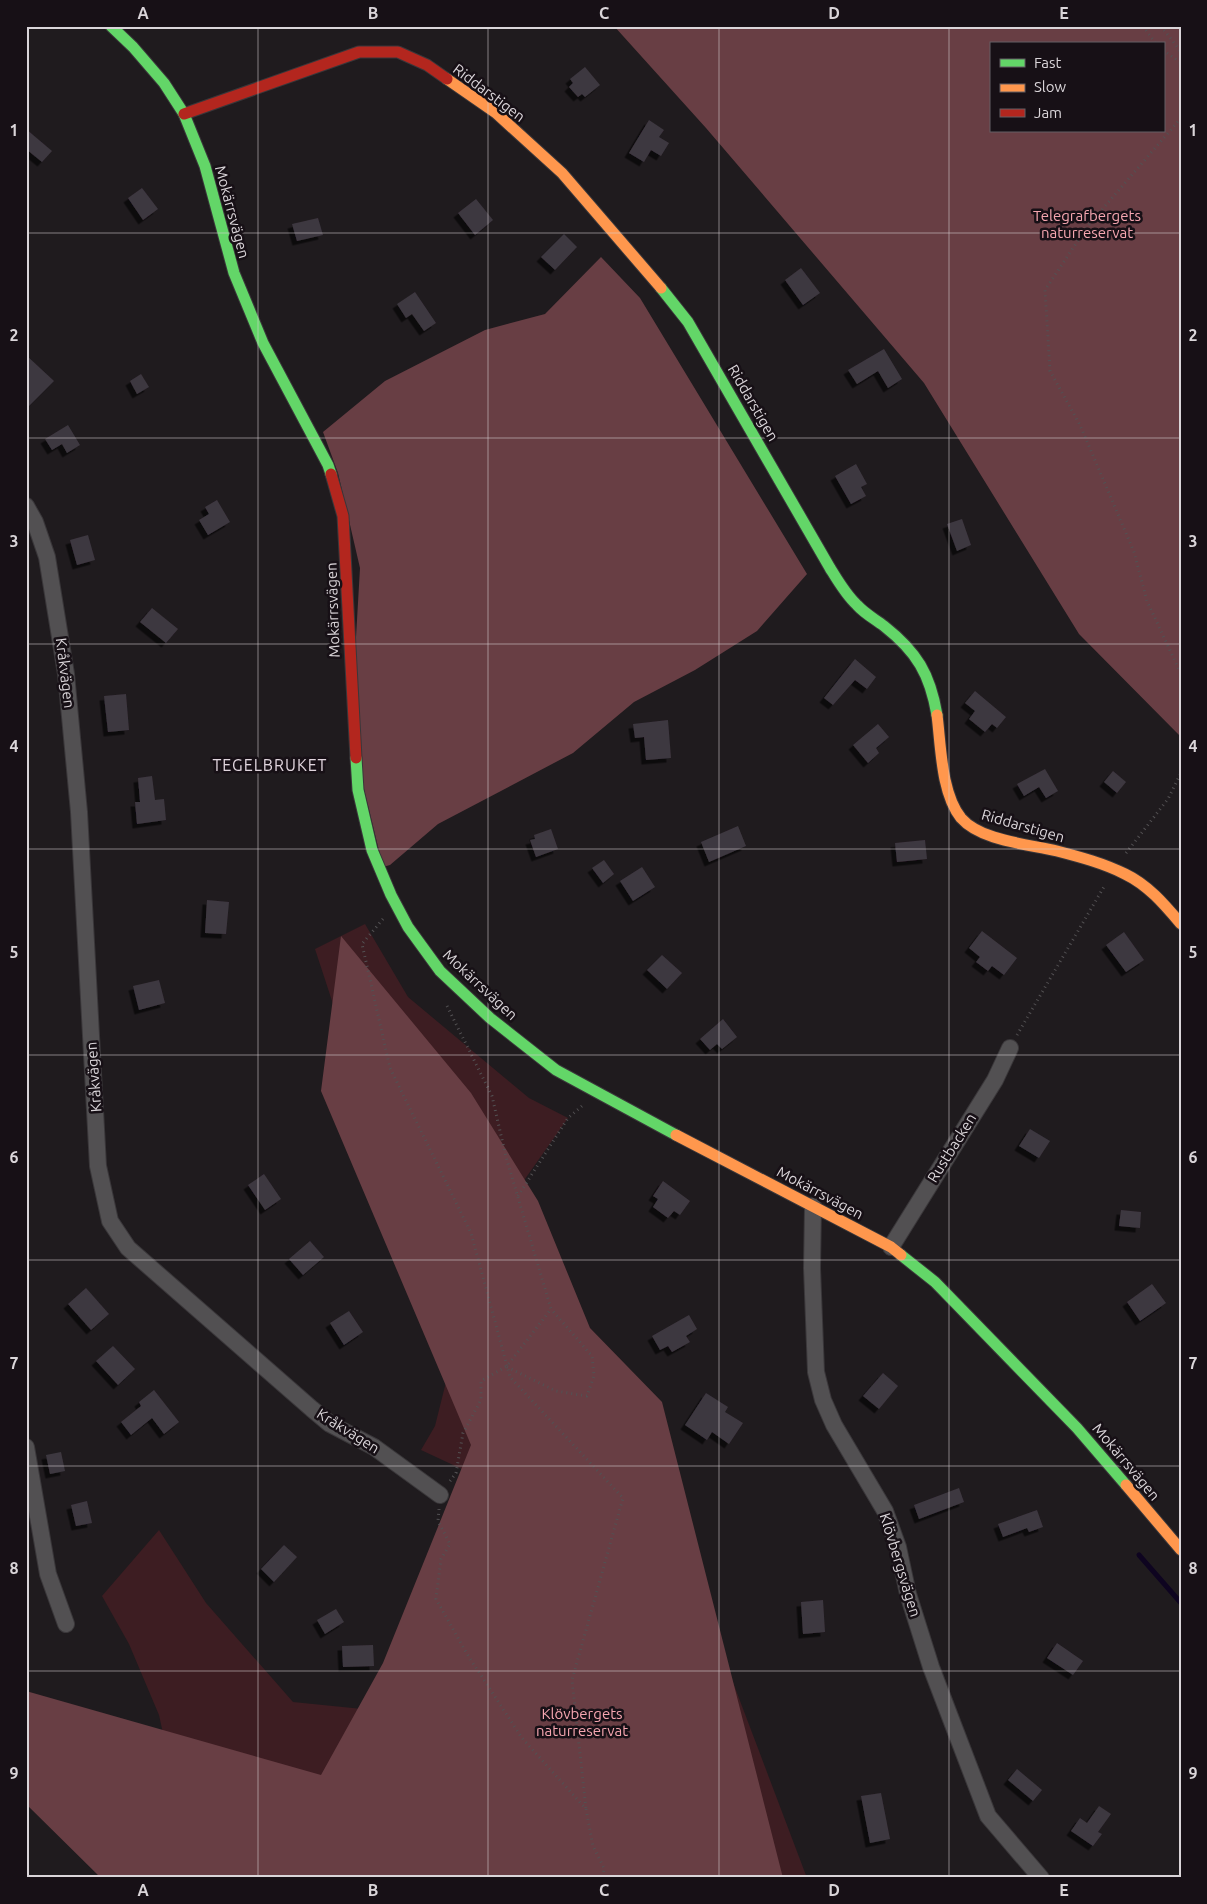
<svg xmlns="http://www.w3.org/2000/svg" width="1207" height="1904" viewBox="0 0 1207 1904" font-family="Ubuntu,sans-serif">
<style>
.green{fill:#3d1d22}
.forest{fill:#683e44;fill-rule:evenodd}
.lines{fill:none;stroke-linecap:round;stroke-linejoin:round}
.stream{stroke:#0e0420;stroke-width:5}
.building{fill:#3e3740;filter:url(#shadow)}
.street-casing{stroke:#3a373a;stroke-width:18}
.fast-casing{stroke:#3a373a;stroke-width:13}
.slow-casing{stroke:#3a373a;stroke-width:13}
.jam-casing{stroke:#3a373a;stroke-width:13}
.path{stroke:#535153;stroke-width:3;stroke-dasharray:1 4;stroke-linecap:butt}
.street{stroke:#525052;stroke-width:16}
.fast{stroke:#63d668;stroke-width:11}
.slow{stroke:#ff974d;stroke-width:11}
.jam{stroke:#b3261e;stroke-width:11}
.grid{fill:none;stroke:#dad5d9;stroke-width:1;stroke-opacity:0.55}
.labels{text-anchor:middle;stroke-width:5;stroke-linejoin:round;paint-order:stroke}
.street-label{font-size:15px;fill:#dad5d9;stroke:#171016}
.park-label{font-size:15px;fill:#f6a6b0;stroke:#171016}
.neighbourhood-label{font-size:16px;letter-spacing:1px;fill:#e0d5dd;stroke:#171016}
.neatline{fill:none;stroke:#dad5d9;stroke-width:2}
.grid-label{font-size:16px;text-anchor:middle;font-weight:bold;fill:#dad5d9}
</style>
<defs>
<filter id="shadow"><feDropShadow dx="-4.5" dy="4.5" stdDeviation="0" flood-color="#0009"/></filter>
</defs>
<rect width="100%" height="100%" fill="#1f1b1e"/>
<!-- green -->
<path class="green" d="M365,924L408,997L529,1098L568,1118L513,1196L700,1595L807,1878H232L177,1797L159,1715L129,1644L102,1596L159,1530L206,1603L293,1702L422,1715L496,1485L421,1450L435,1426L452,1358L411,1242L315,949Z"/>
<!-- forest -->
<g class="forest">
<path d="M614,26H1181V737L1079,634L924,383L706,128ZM991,44H1163V131H991Z"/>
<path d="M601,257L640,298L807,574L757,631L695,670L634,702L573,753L438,824L390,865L383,867L364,789L354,672L360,568L338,473L323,432L385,381L485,330L545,314Z"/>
<path d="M341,936L471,1093L538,1201L590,1328L662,1402L783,1878H101L26,1804V1691L321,1775L383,1663L471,1445L321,1091Z"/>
</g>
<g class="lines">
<!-- stream -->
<path class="stream" d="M1139,1555L1181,1603"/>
</g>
<!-- building -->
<g class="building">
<path d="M585,67L600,85L585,97L582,94L578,97L569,87L573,83L570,79Z"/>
<path d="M649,120L664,130L659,137L669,143L661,156L651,150L644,162L629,153Z"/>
<path d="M26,129L52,151L42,162L26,149Z"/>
<path d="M142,188L158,209L143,220L128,198Z"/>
<path d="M476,199L493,220L475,235L458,213Z"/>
<path d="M318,218L323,235L297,241L292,224Z"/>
<path d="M564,234L577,247L555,270L541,257Z"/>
<path d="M801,268L820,293L803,305L785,280Z"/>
<path d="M415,292L436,323L424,331L412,314L406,318L397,304Z"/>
<path d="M884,349L902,379L888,388L878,371L857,384L848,370Z"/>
<path d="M26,355L54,381L26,409Z"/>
<path d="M141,374L149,387L137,394L130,381Z"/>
<path d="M68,425L80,445L67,453L62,444L52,450L45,439Z"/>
<path d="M856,464L867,484L861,487L866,496L851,504L835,476Z"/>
<path d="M217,500L230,522L208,535L199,520L209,514L205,507Z"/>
<path d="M962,519L971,545L957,551L947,524Z"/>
<path d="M88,535L95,560L77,565L70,540Z"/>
<path d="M152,608L178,629L166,643L140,622Z"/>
<path d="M855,659L876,677L867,689L855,680L833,705L824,698Z"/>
<path d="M975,691L1006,717L997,728L992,724L985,732L969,719L975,711L965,703Z"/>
<path d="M126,694L129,730L108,732L104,696Z"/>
<path d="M668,720L671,758L646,760L644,737L635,738L633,724Z"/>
<path d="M878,724L889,737L876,748L879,753L868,763L853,745Z"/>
<path d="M1045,769L1058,791L1046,798L1039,787L1024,796L1017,784Z"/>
<path d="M1113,771L1126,782L1117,793L1104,782Z"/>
<path d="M152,776L155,800L164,799L166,820L137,824L135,802H140L138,778Z"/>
<path d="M738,826L746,846L709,862L701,842Z"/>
<path d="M551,829L558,849L536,857L530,840L535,839L534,835Z"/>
<path d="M925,840L927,859L897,862L895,843Z"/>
<path d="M604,860L614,874L603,883L592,868Z"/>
<path d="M642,867L655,887L633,901L620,881Z"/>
<path d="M207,900L229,902L226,934L205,933Z"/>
<path d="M982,931L1017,958L1004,975L992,966L988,971L976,962L980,957L969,948Z"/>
<path d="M1124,932L1144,960L1126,972L1106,945Z"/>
<path d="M662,955L682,973L667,989L647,970Z"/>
<path d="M159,980L165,1003L139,1010L133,986Z"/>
<path d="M723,1019L737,1037L722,1049L717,1044L710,1050L700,1039Z"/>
<path d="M1030,1129L1050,1141L1039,1158L1019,1146Z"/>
<path d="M264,1174L281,1199L265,1210L248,1185Z"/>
<path d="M663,1181L690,1201L680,1215L674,1211L668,1218L653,1207L658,1199L653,1196Z"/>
<path d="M1121,1210L1141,1212L1140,1228L1119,1226Z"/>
<path d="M310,1241L324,1257L303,1275L289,1259Z"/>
<path d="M1152,1284L1166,1303L1140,1321L1127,1302Z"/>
<path d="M86,1288L109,1314L91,1330L68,1304Z"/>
<path d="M349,1311L363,1332L344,1345L330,1323Z"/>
<path d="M689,1315L697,1329L686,1336L690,1342L672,1352L668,1346L660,1350L652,1336Z"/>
<path d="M113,1346L135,1369L118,1385L96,1361Z"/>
<path d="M883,1373L898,1386L879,1409L863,1396Z"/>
<path d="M154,1390L179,1422L164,1434L152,1418L131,1435L121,1422L141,1406L139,1402Z"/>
<path d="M706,1393L728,1407L725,1412L743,1423L729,1444L712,1432L707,1440L685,1425Z"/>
<path d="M61,1452L65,1471L50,1474L46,1455Z"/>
<path d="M959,1488L964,1502L919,1519L914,1505Z"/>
<path d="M87,1501L92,1523L76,1526L71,1505Z"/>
<path d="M1037,1510L1043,1527L1029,1532L1027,1528L1003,1537L998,1524Z"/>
<path d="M284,1545L297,1557L274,1582L261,1569Z"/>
<path d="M823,1600L825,1632L803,1634L801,1602Z"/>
<path d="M336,1609L344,1622L325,1634L317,1620Z"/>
<path d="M1057,1643L1083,1661L1073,1675L1047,1658Z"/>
<path d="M373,1645L374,1666L343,1667L342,1646Z"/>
<path d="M1017,1769L1042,1790L1033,1801L1008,1780Z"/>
<path d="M881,1793L890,1839L870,1843L861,1796Z"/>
<path d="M1099,1806L1111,1814L1098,1832L1102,1834L1093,1846L1071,1831L1080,1818L1087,1823Z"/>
</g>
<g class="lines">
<defs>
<g id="street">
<path d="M26,506L35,522L47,557L66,674L79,812L98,1166L110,1221L128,1248L312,1409L330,1424L374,1447L440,1495"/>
<path d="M813,1206L812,1268L816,1372L823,1400L834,1425L885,1511L898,1547L908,1594L931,1667L988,1816L1041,1878"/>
<path d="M891,1247L995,1080L1010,1048"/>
<path d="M26,1447L48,1574L66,1624"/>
</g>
<g id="fast">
<path d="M111,26L133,47L164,83L184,114L205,166L234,273L263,343L328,465L331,474"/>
<path d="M661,288L688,322L830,568C838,581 846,595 857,605C865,614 875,619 884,626C917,652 930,674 937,715"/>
<path d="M356,758L358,790L372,850L391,895L408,927L440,971L490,1018L556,1070L676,1135"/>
<path d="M901,1255L935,1282L1077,1428L1126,1485"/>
</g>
<g id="slow">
<path d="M447,79L496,113L562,173L661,288"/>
<path d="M937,715C941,746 941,793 961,818C981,841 1028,844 1057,851C1080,857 1103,863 1125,874C1148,885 1164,904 1181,924"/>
<path d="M676,1135L891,1247L901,1255"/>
<path d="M1126,1485L1181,1550"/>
</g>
<g id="jam">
<path d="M184,114L359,52H398L427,65L447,79"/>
<path d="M331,474L343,516L356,758"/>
</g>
</defs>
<!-- street casing -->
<use href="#street" class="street-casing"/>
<!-- fast casing -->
<use href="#fast" class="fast-casing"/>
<!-- slow casing -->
<use href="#slow" class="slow-casing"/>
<!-- jam casing -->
<use href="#jam" class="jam-casing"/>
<!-- path -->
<g class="path">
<path d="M1143,26L1156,44"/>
<path d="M1161,26L1181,52"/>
<path d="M1163,50L1181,63"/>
<path d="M1181,118L1087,227L1045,290L1050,371L1080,425L1134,552L1147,601L1181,674"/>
<path d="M1126,853L1168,799L1181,773"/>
<path d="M383,919L362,944L390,1068L471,1233L510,1377L623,1498L572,1680L586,1809"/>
<path d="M447,1006L492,1096L506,1157L551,1309L507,1366L481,1381V1400L463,1433L456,1473L450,1481"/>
<path d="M1017,1035L1105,885"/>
<path d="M518,1196L568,1118L582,1106"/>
<path d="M507,1367L556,1391L587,1396L594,1376L592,1356L551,1309"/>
<path d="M439,1509L438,1521L450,1544L441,1559L436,1599L467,1654L522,1738L586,1809L593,1846L604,1868L603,1878"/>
</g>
<!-- street -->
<use href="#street" class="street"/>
<!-- fast -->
<use href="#fast" class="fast"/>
<!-- slow -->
<use href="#slow" class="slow"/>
<!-- jam -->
<use href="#jam" class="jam"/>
</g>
<!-- grid -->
<path class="grid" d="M258,26V1878M488,26V1878M719,26V1878M949,26V1878M26,233H1181M26,438H1181M26,644H1181M26,849H1181M26,1055H1181M26,1260H1181M26,1466H1181M26,1671H1181"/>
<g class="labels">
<!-- street labels -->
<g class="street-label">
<text transform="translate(489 93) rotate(37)" y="5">Riddarstigen</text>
<text transform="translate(232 212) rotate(75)" y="5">Mokärrsvägen</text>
<text transform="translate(753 403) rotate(60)" y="5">Riddarstigen</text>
<text transform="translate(333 610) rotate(-92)" y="5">Mokärrsvägen</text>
<text transform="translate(65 673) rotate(83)" y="5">Kråkvägen</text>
<text transform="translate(1023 826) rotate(16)" y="5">Riddarstigen</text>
<text transform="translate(480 985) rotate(43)" y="5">Mokärrsvägen</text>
<text transform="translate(94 1077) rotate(-94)" y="5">Kråkvägen</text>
<text transform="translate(952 1148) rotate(-58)" y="5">Rustbacken</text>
<text transform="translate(820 1193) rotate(28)" y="5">Mokärrsvägen</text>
<text transform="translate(348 1431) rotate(32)" y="5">Kråkvägen</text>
<text transform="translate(1126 1462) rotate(50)" y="5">Mokärrsvägen</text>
<text transform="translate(900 1565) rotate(73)" y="5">Klövbergsvägen</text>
</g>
<!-- park labels -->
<g class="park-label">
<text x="1087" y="221">Telegrafbergets<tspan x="1087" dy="17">naturreservat</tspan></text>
<text x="582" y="1719">Klövbergets<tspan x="582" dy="17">naturreservat</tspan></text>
</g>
<!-- neighbourhood labels -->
<g class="neighbourhood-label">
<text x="270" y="771">TEGELBRUKET</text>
</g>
</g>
<!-- border -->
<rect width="1207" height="1904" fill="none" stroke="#171016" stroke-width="55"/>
<!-- legend -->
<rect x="990" y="42" width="175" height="90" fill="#171016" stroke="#655f64"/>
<rect x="1000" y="59" width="25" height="8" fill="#63d668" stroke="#655f64"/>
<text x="1034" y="68" font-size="15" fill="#dad5d9">Fast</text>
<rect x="1000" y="84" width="25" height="8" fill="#ff974d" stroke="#655f64"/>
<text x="1034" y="92" font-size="15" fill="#dad5d9">Slow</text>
<rect x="1000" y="109" width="25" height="8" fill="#b3261e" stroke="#655f64"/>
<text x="1034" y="118" font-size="15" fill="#dad5d9">Jam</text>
<rect x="28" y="28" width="1152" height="1848" class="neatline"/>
<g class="grid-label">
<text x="143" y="19">A</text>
<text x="373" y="19">B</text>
<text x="604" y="19">C</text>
<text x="834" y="19">D</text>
<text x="1064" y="19">E</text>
<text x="14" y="136">1</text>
<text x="1193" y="136">1</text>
<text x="14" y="341">2</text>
<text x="1193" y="341">2</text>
<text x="14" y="547">3</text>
<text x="1193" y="547">3</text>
<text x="14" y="752">4</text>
<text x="1193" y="752">4</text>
<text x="14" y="958">5</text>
<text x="1193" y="958">5</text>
<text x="14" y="1163">6</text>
<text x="1193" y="1163">6</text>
<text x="14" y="1369">7</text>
<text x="1193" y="1369">7</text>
<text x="14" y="1574">8</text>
<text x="1193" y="1574">8</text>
<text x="14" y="1779">9</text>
<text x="1193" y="1779">9</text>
<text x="143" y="1896">A</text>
<text x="373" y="1896">B</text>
<text x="604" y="1896">C</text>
<text x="834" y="1896">D</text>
<text x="1064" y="1896">E</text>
</g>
</svg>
